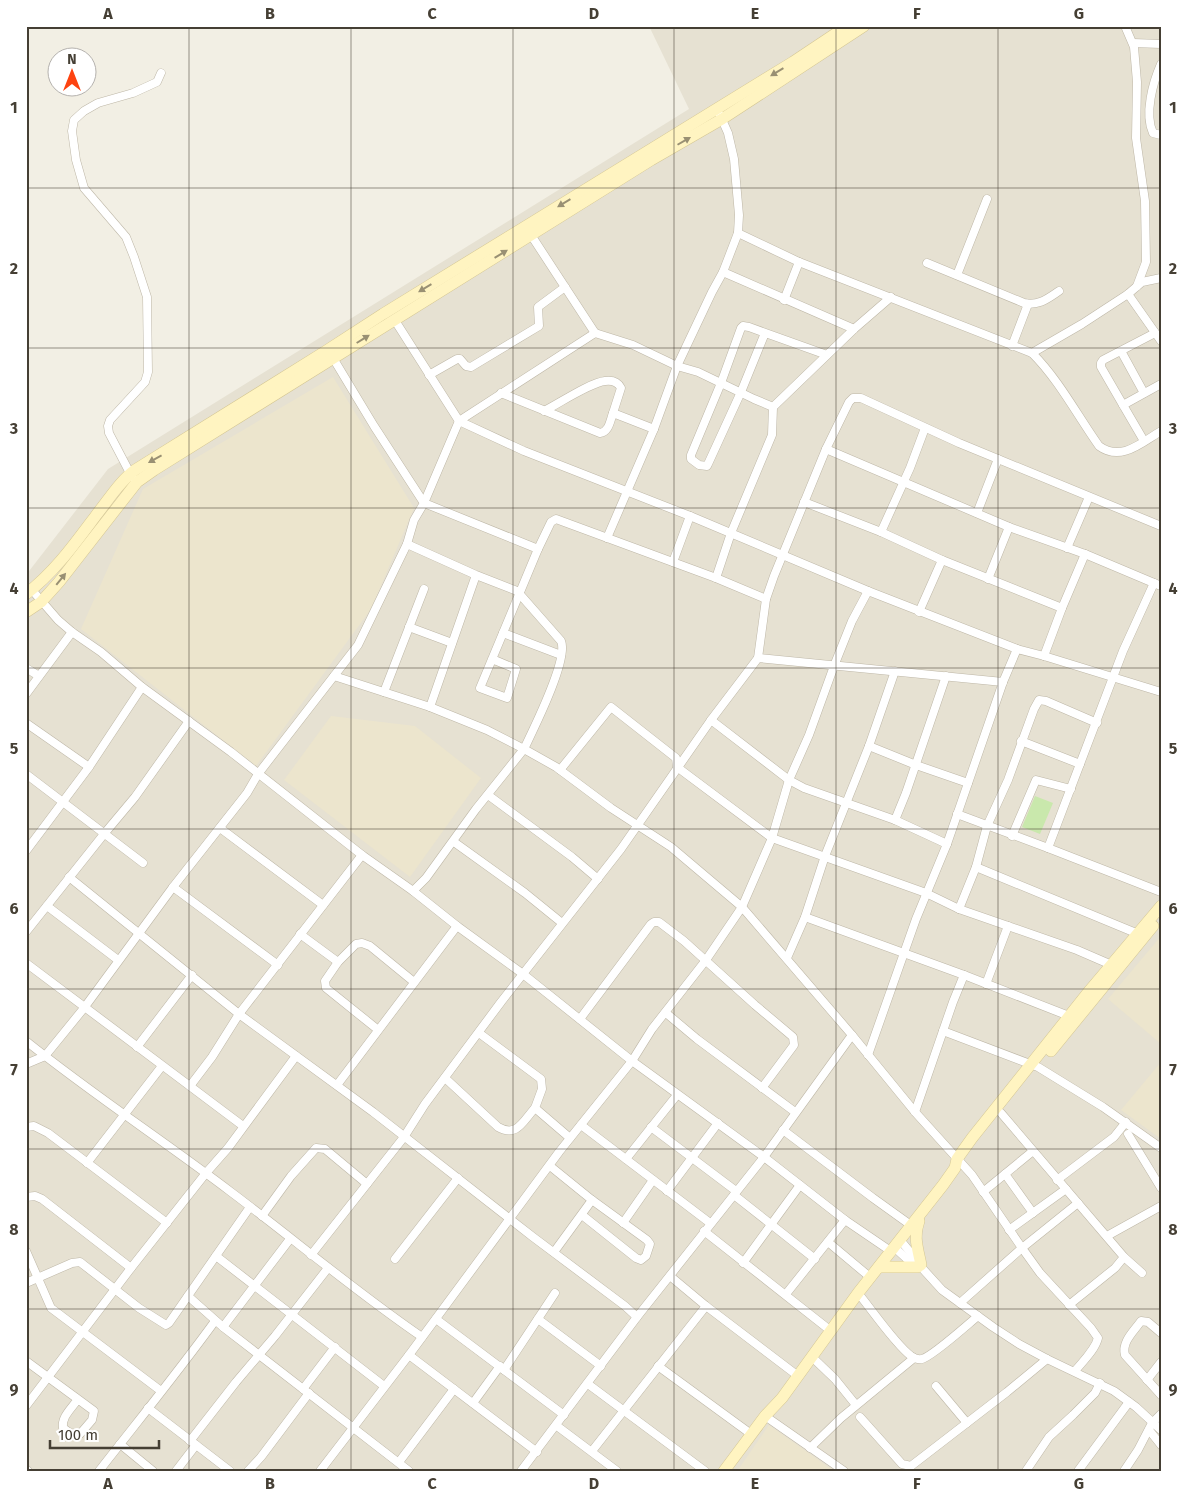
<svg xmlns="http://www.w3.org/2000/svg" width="1187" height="1497" viewBox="0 0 1187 1497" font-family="'Fira Sans',sans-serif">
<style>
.residential{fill:#e6e1d2}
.education{fill:#ece5cd}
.green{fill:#c9e8ac}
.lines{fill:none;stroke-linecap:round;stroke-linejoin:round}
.street-casing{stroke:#beb7a7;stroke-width:9}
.secondary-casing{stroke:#d4c693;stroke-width:12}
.street{stroke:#fff;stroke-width:8}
.secondary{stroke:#fff4c1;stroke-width:11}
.oneway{fill:#999073}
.grid{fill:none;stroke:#453f34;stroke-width:1;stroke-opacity:0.55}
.neatline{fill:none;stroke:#453f34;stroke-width:2}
.grid-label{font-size:16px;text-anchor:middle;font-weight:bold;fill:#453f34}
</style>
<rect width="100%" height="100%" fill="#f2efe4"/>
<!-- residential -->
<path class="residential" d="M649,26H1161V1471H26V575L108,469L689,109Z"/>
<!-- education -->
<g class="education">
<path d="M333,377L414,508L371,609L256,766L81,629L143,489Z"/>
<path d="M331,716L415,726L481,778L410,877L284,780Z"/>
<path d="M1161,936V1044L1108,999Z"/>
<path d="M1161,1062V1139L1121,1110Z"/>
<path d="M769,1425L834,1471H739L738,1470Z"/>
</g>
<!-- green -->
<path class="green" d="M1035,796L1053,803L1040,834L1022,827Z"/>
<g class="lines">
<defs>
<g id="street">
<path d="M1125,26L1134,47L1137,82L1136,138L1145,201L1146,262L1137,286"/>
<path d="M1133,43L1161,44"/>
<path d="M1161,64C1153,82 1144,114 1153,133L1161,135"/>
<path d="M738,233L799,262L1032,353C1059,380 1077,415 1099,446C1121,462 1141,443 1161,431"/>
<path d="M531,235L595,333"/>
<path d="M927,263L1024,303C1039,306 1047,299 1059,291"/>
<path d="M723,272L854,329"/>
<path d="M957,275L987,199"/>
<path d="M1128,294L1161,341"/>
<path d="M784,300L799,262"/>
<path d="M394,319L459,421L524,451L690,516L868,591"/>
<path d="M765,333L741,392L708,464L707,466L699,465L691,459V455L721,383L741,328L743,326L749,327L827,355"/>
<path d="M1155,333L1103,360L1101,363V367L1123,405L1161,384"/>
<path d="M1012,346L1028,304"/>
<path d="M1121,351L1144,393"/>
<path d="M1032,353L1082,324L1128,294L1142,282L1161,278"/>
<path d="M429,375L457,359H460L466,366L471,367L539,326L538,307L565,287"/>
<path d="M501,393L600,433C609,432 610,421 613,413L654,429"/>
<path d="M1123,405L1144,441"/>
<path d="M544,411C560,403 589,383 605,381C612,380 618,382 621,388L613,413"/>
<path d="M826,449L1009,527L1085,554L1161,586"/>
<path d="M132,477L109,433L108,426L110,420L145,382L148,372L147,297L134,257L126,237L84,188L76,160L72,131L74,120L84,111L98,103L133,93L157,82L161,73"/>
<path d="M804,502L881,532L910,468L925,428"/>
<path d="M977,513L998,459"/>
<path d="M881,532L942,560L1062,608L1085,554"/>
<path d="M607,538L654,429L677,366L712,292L723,272L738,233L739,215L734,159L728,133L720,115"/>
<path d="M407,544L476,575L517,591L561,641C569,659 533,730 524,749L487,730L430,707L476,575"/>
<path d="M1067,548L1089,497"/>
<path d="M538,549L424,503L459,421L595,333L633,345L677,366L698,372L754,399L773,407L854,329L891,297"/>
<path d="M673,562L690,516"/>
<path d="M716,578L731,533L772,435L773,407"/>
<path d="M988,579L1009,527"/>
<path d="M32,590L58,620L72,632L101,652L142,687L231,752L362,855L413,891L457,926L523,974L632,1061L764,1157L845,1220L892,1252"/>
<path d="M919,612L942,560"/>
<path d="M409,627L452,643"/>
<path d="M503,633L561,655"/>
<path d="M1044,656L1062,608"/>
<path d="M758,658L766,599L774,576L826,449L849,402L853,398H861L959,443L1161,526"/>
<path d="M492,659L516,669L507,698L480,688L538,549L551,522L556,519L716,578L766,599"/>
<path d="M26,668L39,676"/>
<path d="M895,671L869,746L916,765L968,783"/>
<path d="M334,676L430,707"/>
<path d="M384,692L424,589"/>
<path d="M26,694L72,632"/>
<path d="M711,720L789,780L804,788L895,820L947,844"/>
<path d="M26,723L89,767"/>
<path d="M1021,741L1080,764"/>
<path d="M560,770L611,707L676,758L677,767L772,838L926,893L959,909L1077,950L1114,966"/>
<path d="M26,774L143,863"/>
<path d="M488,795L572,857L598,879"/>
<path d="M957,814L1048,848L1123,651L1154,583"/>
<path d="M895,820L906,793L946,676"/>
<path d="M220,828L323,905"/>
<path d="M1012,836L1036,780L1071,789"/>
<path d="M454,842L525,893L562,923"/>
<path d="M1048,848L1161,892"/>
<path d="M26,851L89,767L142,687"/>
<path d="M976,867L1136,933"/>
<path d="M69,877L239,1014L373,1112L533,1237L625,1306L637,1317"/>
<path d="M173,887L278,965"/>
<path d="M413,891L426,878L476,809L524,749L556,767L611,808L671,847L742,907L772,838L789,780L809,735L834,666L852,621L868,591L1017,649L1044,656L1161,692"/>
<path d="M47,906L118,960"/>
<path d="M959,909L976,867L987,826L1008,780L1034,709L1039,700L1046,701L1097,723"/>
<path d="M805,917L964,975"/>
<path d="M26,932L104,834L135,797L189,721"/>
<path d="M300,934L338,962"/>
<path d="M787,958L805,917L825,856L869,746"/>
<path d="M26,963L243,1126"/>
<path d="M986,984L1008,926"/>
<path d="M666,1013L697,1039L795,1112"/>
<path d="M580,1019L651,924L654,922H659L684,941L755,1005L793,1037L794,1045L762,1088"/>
<path d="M377,1029L326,988L325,981L338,962L356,944L362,943L370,946L414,982"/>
<path d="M943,1031L1038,1067L1103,1107L1161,1148"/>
<path d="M479,1033L541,1079L542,1089L535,1108L570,1138"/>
<path d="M26,1041C92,1094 164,1141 231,1192C295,1240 356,1292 422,1337"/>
<path d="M137,1047L192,975"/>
<path d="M868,1055L916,919L947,844L1003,682L1017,649"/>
<path d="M26,1064L45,1056L84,1008L173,887L247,793L258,774L358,645L407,544L414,520L424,503L374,426L333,358"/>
<path d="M445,1078L498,1127C517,1138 523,1121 535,1108"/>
<path d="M337,1085L457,926"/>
<path d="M190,1086L212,1057L239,1014L362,855"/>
<path d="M915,1112L953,1002L964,975L1069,1016"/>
<path d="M1001,1113L1124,1257L1115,1268L1069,1305"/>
<path d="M581,1125L710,1223"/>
<path d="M26,1127L34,1126L48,1133L167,1223"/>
<path d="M651,1127L736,1191"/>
<path d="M783,1130L873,1198L912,1226"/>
<path d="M1128,1134L1161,1188"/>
<path d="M626,1159L677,1095"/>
<path d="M87,1163L162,1066"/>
<path d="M550,1166L592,1200L647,1240L650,1244L646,1256L641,1260L636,1258L582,1215"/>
<path d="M1005,1174L1033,1213"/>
<path d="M1057,1180L1114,1137L1126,1122"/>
<path d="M667,1191L718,1123"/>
<path d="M983,1192L1033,1151"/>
<path d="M734,1195L815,1259"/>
<path d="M26,1197L35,1196L42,1199L131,1268"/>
<path d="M262,1216L291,1176L316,1148L325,1149L367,1184"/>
<path d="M623,1223L653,1180"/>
<path d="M1009,1230L1066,1189"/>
<path d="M704,1231L831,1331"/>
<path d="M1107,1236L1161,1206"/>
<path d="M901,1241L920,1264"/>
<path d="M828,1242L871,1278"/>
<path d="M895,1248L906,1258L922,1268L942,1290L993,1327L1019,1344L1047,1359L1114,1391L1136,1407L1161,1430"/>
<path d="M26,1251L51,1308L161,1391"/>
<path d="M554,1252L592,1200"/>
<path d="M311,1255L404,1137L425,1104L501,1002L621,849L711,720L758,658L1003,682"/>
<path d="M216,1256L384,1386"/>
<path d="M1124,1257L1142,1273"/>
<path d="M395,1259L458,1178"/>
<path d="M743,1263L800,1185"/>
<path d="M670,1276L706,1306L798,1376"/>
<path d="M26,1283L72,1263L80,1262L139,1308L166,1325L169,1323L250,1207"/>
<path d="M858,1293C872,1310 895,1344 911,1356C914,1358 918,1360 922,1359C933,1356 967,1325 978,1316"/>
<path d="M786,1294L845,1220"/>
<path d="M188,1296L223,1327L409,1471"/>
<path d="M436,1319L564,1415"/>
<path d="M538,1319L601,1366"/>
<path d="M223,1327L290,1239"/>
<path d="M1161,1333L1148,1322L1141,1321C1135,1330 1121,1342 1125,1355L1161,1395"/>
<path d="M409,1355L537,1452"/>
<path d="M812,1357L835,1379L856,1405"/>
<path d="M26,1361L94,1411L92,1420L80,1434L70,1433L63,1428C61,1417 72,1408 78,1399"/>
<path d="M658,1366L751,1434"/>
<path d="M504,1370L555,1293"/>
<path d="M1075,1371C1083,1361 1095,1350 1098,1338L1091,1328L1040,1273L1022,1248L1078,1203"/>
<path d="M1147,1380L1161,1362"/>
<path d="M588,1384L705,1471"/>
<path d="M936,1386L967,1423"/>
<path d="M303,1389L335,1347"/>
<path d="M473,1403L500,1366"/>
<path d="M26,1406L131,1268L206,1173L228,1148L296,1056"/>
<path d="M148,1408L230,1471"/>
<path d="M765,1416L844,1471"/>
<path d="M860,1417L902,1464L911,1466L1007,1392L1047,1359"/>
<path d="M557,1426L617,1471"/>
<path d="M1149,1430L1161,1445"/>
<path d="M190,1441L236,1382L275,1336L328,1268"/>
<path d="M120,1444L153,1471"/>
<path d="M810,1448L841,1418L914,1358"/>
<path d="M592,1451L706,1306"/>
<path d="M399,1462L454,1389"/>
<path d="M26,1469L28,1471"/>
<path d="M99,1471C138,1421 178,1372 215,1321"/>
<path d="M176,1471L196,1445"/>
<path d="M248,1471L261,1457L309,1393"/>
<path d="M320,1471L409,1355L559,1152L632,1061L652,1029L706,960L742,907L852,1035L915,1112L972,1175L1022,1248L960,1303"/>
<path d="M521,1471L637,1317L764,1157L852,1035"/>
<path d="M1026,1471L1049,1437L1073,1415L1095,1393L1100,1383"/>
<path d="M1078,1471L1129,1402"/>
<path d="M1124,1471L1138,1450L1152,1423L1161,1414"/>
</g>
<g id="secondary">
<path d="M26,594C55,572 76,542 97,514C109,499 120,481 135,470L326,351L383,314L793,62L847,26"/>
<path d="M26,612L41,602L59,582L137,482L154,470L651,160L722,119L864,26"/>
<path d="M1051,1051L1153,926"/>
<path d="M919,1221C913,1237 918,1249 921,1265"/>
<path d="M879,1267H918"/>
<path d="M724,1471L765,1416L782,1398L858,1293L943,1185L955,1168L957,1159L972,1138L1090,990L1161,906"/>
</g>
</defs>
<!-- street casing -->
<use href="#street" class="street-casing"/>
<!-- secondary casing -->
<use href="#secondary" class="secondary-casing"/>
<!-- street -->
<use href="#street" class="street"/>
<!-- secondary -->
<use href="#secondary" class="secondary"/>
</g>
<!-- one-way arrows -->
<defs><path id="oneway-solid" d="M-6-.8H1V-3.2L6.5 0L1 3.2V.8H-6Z" transform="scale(1.25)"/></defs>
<g class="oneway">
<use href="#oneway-solid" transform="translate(777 72) rotate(149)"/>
<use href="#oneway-solid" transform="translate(684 141) rotate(-30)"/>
<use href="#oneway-solid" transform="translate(564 203) rotate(149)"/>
<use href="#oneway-solid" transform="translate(501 254) rotate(-31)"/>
<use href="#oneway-solid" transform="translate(425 288) rotate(149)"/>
<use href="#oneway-solid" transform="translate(363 339) rotate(-32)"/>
<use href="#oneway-solid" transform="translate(155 459) rotate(151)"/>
<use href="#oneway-solid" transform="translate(61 579) rotate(-51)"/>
</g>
<!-- grid -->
<path class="grid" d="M189,26V1471M351,26V1471M513,26V1471M674,26V1471M836,26V1471M998,26V1471M26,188H1161M26,348H1161M26,508H1161M26,668H1161M26,829H1161M26,989H1161M26,1149H1161M26,1309H1161"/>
<!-- border -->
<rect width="1187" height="1497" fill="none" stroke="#ffffff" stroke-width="55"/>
<!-- north arrow -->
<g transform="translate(72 72)"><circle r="24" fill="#ffffff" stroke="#b5b2ae"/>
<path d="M0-4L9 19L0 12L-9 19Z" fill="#fd4310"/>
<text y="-8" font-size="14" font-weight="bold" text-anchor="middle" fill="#453f34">N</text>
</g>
<!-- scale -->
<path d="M50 1440v8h109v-8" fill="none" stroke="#453f34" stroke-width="2.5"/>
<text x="58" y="1440" font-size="15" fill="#453f34" stroke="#ffffff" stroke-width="4" paint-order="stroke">100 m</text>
<rect x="28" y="28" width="1132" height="1442" class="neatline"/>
<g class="grid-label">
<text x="108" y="19">A</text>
<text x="270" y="19">B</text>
<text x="432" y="19">C</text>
<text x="594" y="19">D</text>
<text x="755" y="19">E</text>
<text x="917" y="19">F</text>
<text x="1079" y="19">G</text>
<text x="14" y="113">1</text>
<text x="1173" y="113">1</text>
<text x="14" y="274">2</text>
<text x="1173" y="274">2</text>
<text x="14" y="434">3</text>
<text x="1173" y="434">3</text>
<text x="14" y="594">4</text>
<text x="1173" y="594">4</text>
<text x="14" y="754">5</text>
<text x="1173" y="754">5</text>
<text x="14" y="914">6</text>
<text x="1173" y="914">6</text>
<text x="14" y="1075">7</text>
<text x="1173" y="1075">7</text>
<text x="14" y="1235">8</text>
<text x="1173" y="1235">8</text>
<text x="14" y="1395">9</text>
<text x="1173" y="1395">9</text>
<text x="108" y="1489">A</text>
<text x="270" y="1489">B</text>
<text x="432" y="1489">C</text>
<text x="594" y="1489">D</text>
<text x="755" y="1489">E</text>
<text x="917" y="1489">F</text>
<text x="1079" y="1489">G</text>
</g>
</svg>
